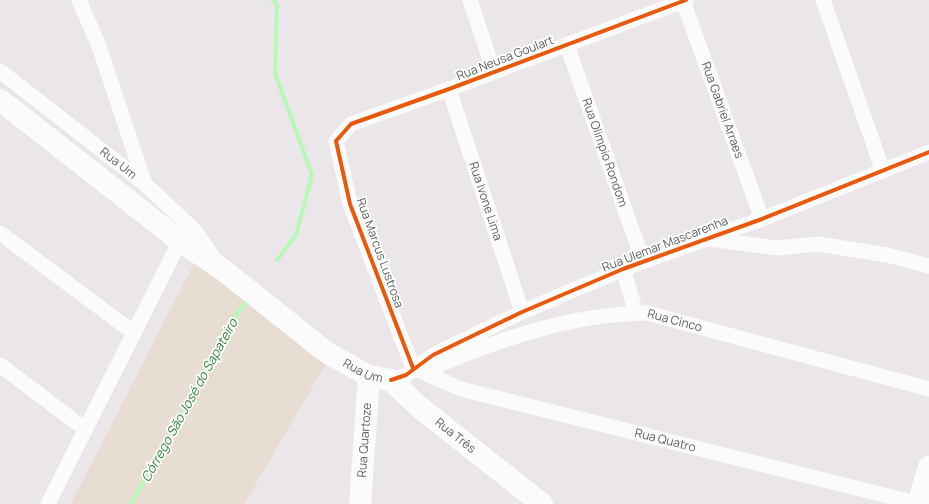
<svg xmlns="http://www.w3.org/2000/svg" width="929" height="504" viewBox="0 0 929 504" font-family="Manrope,sans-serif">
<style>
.green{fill:#e8ddd2}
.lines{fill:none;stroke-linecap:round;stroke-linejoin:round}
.stream{stroke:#b7f8b9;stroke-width:4}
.street{stroke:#fcfbfc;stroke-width:15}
.secondary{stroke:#fcfbfc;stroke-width:22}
.cycleway-casing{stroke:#fff;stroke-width:6}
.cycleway{stroke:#e8590c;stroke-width:4}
.labels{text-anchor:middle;stroke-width:3.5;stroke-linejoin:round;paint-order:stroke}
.street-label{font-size:12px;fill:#5b645c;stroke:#fff}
.water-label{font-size:13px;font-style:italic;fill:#32853b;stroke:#fff}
</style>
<rect width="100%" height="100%" fill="#ebe6e9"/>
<!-- green -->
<path class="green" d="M195,261L327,362L244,504H71Z"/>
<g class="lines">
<!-- stream -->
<g class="stream">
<path d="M272,0L277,4"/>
<path d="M277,260L296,235L312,175L275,73L277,4"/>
<path d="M131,504L237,314L249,298"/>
</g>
<!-- street -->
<g class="street">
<path d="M79,0L99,46L145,184"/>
<path d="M470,0L494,72"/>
<path d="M823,0L883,171"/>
<path id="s1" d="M683,1L762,219"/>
<path id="s2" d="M567,45L643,261"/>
<path id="s3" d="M0,71L145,184L195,231L216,261"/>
<path id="s4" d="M449,89L522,312"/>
<path d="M0,233L134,333"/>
<path d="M709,239L777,248L818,244L887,255L929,266"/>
<path d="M623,269L636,313"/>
<path d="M0,365L85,429"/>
<path d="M413,368L350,204L336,141L351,124L449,89L686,0"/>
<path id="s5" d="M413,368L461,389L920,504"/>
<path id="s6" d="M423,372C494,341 569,314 647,313L929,389"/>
<path d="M391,380L406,375L433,355L522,312L623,269L762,219L929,152"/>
<path d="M48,504L180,241"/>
</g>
<!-- secondary -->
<g class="secondary">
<path id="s7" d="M0,100L180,241L223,270L326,352L369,376L391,380L418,406L542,504"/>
<path id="s8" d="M360,504L369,376"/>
<path d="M918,504L929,467"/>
</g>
<defs>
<g id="cycleway">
<path d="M413,368L350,204L336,141L351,124L449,89L686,0"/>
<path d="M391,380L406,375L433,355L522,312L623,269L762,219L929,152"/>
</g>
</defs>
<!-- cycleway casing -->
<use href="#cycleway" class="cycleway-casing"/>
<!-- cycleway -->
<use href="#cycleway" class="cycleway"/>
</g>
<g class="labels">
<!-- street labels -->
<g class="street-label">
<text transform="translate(505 58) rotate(-21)" y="4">Rua Neusa Goulart</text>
<text dy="4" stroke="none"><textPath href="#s1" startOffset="116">Rua Gabriel Arraes</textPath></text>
<text dy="4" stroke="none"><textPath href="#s2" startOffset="114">Rua Olimpio Rondom</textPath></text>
<text dy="4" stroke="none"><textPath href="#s3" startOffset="150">Rua Um</textPath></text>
<text dy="4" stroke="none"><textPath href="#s4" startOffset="118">Rua Ivone Lima</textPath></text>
<text transform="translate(665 244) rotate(-21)" y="4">Rua Ulemar Mascarenha</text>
<text transform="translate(380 253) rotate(70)" y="4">Rua Marcus Lustrosa</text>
<text dy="4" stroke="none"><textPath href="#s6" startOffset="262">Rua Cinco</textPath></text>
<text dy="4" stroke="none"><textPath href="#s7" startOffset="454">Rua Um</textPath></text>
<text dy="4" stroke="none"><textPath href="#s7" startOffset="569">Rua Três</textPath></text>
<text dy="4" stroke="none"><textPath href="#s8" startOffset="64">Rua Quartoze</textPath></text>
<text dy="4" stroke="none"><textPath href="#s5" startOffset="263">Rua Quatro</textPath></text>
</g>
<!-- water labels -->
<g class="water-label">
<text transform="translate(189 400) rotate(-61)" y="5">Córrego São José do Sapateiro</text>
</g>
</g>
</svg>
